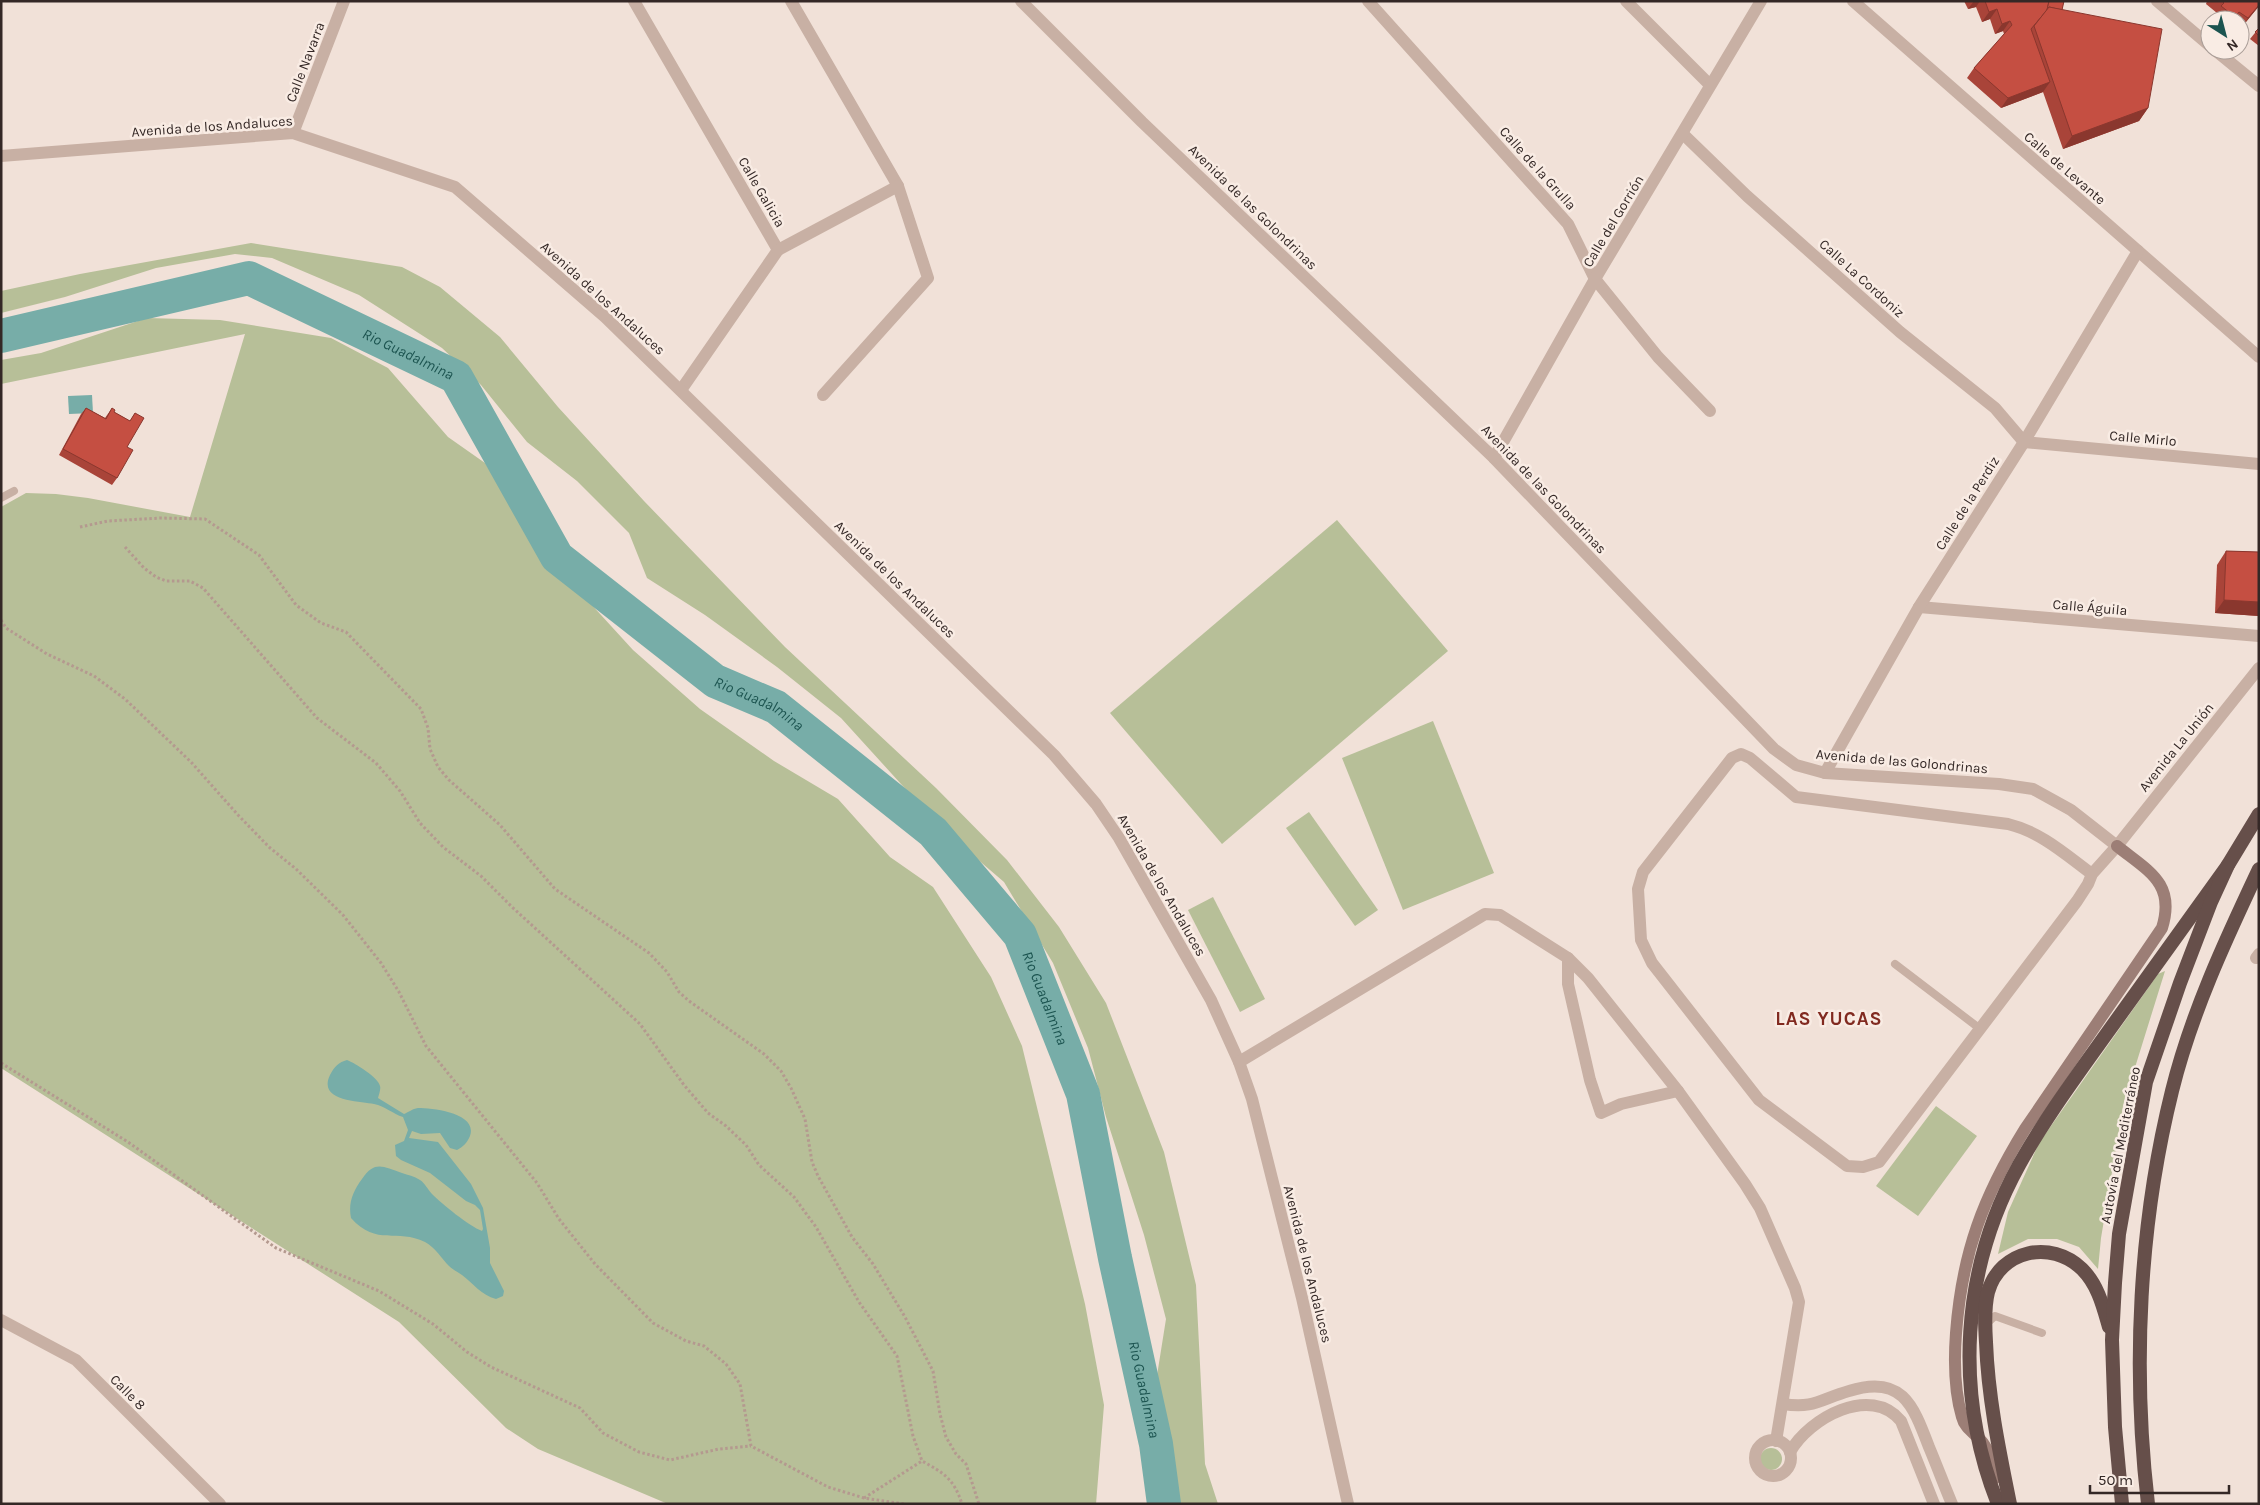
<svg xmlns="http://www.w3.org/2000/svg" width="2260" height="1505" viewBox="0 0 2260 1505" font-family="Karla,sans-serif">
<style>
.green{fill:#b7bf98}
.water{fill:#77ada8}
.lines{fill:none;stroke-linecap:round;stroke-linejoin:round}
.river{stroke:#77ada8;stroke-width:34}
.path{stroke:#b4998f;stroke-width:3;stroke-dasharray:2.5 2.5;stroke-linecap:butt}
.service{stroke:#c8b0a4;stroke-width:8}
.minor{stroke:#c8b0a4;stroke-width:12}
.tertiary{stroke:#c8b0a4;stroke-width:12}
.secondary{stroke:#9c7e76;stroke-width:12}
.trunk{stroke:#664f4a;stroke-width:14}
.wall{fill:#a94439}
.shaded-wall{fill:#8a372e}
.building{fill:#c54f42;stroke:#8a372e}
.labels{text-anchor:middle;stroke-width:5;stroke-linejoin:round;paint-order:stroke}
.street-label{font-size:14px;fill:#342826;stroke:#f9ece4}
.water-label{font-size:15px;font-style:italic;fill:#1c5450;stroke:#f9ece4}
.district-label{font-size:19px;font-weight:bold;letter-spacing:1px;fill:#812a20;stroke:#f9ece4}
</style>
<rect width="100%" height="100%" fill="#f1e1d8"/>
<!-- green -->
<g class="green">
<path d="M251,243L402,267L440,287L500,337L558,407L644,501L785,647L936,788L1007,860L1059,927L1106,1003L1164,1152L1196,1285L1205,1464L1218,1504H1168L1157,1474L1148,1432L1166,1319L1144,1235L1106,1117L1088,1048L1053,963L1004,882L941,828L841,718L777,667L705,615L647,578L629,533L577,481L527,442L481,385L442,348L359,295L272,258L235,254L156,268L65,297L1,313V291L80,274Z"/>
<path d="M147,318L220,320L331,338L388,368L448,437L485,463L524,525L569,580L633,650L700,709L774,761L838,799L890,857L933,887L991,977L1022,1046L1085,1304L1104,1405L1096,1504H668L538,1449L506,1428L399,1322L1,1068V507L26,493L56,494L88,498L190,517L245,334L1,384V360L41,353Z"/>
<path d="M1337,520L1448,651L1222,844L1110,713Z"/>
<path d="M1433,721L1494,873L1403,910L1342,758Z"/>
<path d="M1309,812L1378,910L1355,926L1286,828Z"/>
<path d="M1213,897L1265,999L1240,1012L1188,910Z"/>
<path d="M2165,971L2123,1106L2101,1238L2098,1269L2079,1247L2057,1239H2028L1998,1254L2008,1212L2039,1143L2158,974Z"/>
<path d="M1936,1106L1977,1136L1918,1216L1876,1186Z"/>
<circle cx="1771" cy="1459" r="11"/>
</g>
<!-- water -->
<g class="water">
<path d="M92,395L93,413L69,414L68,396Z"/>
<path d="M347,1060C355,1063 379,1078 380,1086C381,1089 379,1094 378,1098L404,1114C409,1112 412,1109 418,1108C433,1108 478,1113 470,1136C467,1143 463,1147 457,1150L450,1148L440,1133L421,1134L412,1131L409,1138L438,1142L471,1184L483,1208L490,1248V1263L504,1291L503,1296L496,1299C481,1295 474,1284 462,1275C458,1272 453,1270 449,1266C442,1259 435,1247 425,1242C397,1228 377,1247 351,1218C348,1203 353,1191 362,1179C375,1160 383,1167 402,1173C408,1175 414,1176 420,1180C425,1183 428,1190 432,1194C442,1204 469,1226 482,1231L483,1229L480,1210L475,1205L466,1201L430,1173L401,1160L396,1156L395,1145L404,1141L408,1130L403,1117C393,1114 385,1106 374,1104C361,1101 317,1102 330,1075C334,1067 339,1062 347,1060Z"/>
</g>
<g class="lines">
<!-- river -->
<path class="river" id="s1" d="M1,336L249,278L456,377L557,557L715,681L776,707L933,832L1020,935L1083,1094L1115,1258L1156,1444L1164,1504"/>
<!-- path -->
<g class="path">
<path d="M80,527L108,521L161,518L205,519L259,555L296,605L321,623L346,632L421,709L428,728L430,749L438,767L449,780L500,825L555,889L649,953L667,972L679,992L689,1001L764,1054L781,1071L791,1088L805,1119L812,1162L818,1176L852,1237L873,1264L905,1317L933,1371L940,1414L946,1437L956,1454L966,1464L979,1504"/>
<path d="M125,547L144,568L156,577L166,581H190L203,588L317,718L376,763L400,791L420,823L443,847L481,876L512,907L640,1024L684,1085L708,1113L726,1126L746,1145L759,1165L794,1197L816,1227L859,1302L897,1356L913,1436L922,1461C944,1473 954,1479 962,1504"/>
<path d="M1,620L6,628L47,654L94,676L125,699L191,762L238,815L269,847L296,869L343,915L381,963L399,992L426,1046L537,1183L559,1219L595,1264L653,1323L686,1341L704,1346L726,1364L740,1384L751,1446L828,1487L864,1498L904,1504"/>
<path d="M1,1063L128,1142L276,1248L379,1291L433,1324L467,1352L491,1367L580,1408L603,1433L639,1452L670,1460L719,1449L751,1446"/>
<path d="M864,1498L922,1461"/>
</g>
<!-- service -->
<g class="service">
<path d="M1,498L14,491"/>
<path d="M1895,964L1979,1028"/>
<path d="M1985,1325L1995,1316L2042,1333"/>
</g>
<!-- minor -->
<g class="minor">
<path d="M634,1L778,250L681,390"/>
<path d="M791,1L898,186"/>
<path d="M1021,1L1142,122L1494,458L1774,749L1796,765L1825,773L1999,784L2033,789L2071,810L2117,846L2092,874L2088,884L2077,901L1879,1162L1863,1167L1847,1166L1759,1100L1652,963L1641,940L1638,889L1643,872L1732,758L1741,754L1750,758L1796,797L2008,824C2041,832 2065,854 2092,874"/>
<path d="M1368,1L1568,224L1595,279L1658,357L1710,411"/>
<path d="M1626,1L1710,85"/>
<path d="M1853,1L2259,357"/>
<path d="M2157,1L2210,46"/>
<path d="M2215,50L2259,86"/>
<path d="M293,133L344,1"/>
<path d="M1683,134L1747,196L1900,332L1995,408L2024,442L2259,464"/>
<path d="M1,156L293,133L455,187L605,317L1054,755L1096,804L1119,838L1211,1000L1239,1062L1252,1099L1302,1298L1348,1504"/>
<path d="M778,250L898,186L928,278L823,395"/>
<path d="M1494,458L1595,279L1761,1"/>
<path d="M1919,607L2259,636"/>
<path d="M1825,773L1919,607L2024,442L2138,251"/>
<path d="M1568,958V984L1590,1080L1601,1113L1621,1104L1678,1091"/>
<path d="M2256,958L2259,954"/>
<path d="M1239,1062L1485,914L1500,915L1568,958L1588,978L1678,1091L1745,1184L1760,1208L1795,1288L1799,1302L1776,1441"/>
<path d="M1,1320L76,1360L220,1504"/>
<path d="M1783,1404C1814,1409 1821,1399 1849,1391C1902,1374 1913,1405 1929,1447C1937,1466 1944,1485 1952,1504"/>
<circle cx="1773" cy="1458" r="18"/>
<path d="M1790,1452C1809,1418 1871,1384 1901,1421L1934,1504"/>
</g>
<!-- tertiary -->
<path class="tertiary" d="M2117,846L2259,668"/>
<!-- secondary -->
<path class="secondary" d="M1995,1478C1992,1467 1991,1453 1983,1443C1975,1433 1965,1429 1962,1417C1954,1390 1954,1360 1956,1333C1962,1253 1983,1197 2025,1129L2162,928C2176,883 2148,871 2117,846"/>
<!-- trunk -->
<g class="trunk">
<path d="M1998,1504C1954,1393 1961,1270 2019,1165C2044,1120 2075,1078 2105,1036C2146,979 2187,922 2228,865"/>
<path d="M2010,1504C1999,1450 1988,1397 1986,1342C1985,1326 1984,1308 1988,1292C2000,1250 2051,1239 2082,1269C2098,1285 2103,1306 2109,1327"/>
<path d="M2122,1504L2115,1427L2112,1340L2115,1283L2119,1234L2146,1082L2180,983L2211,902L2228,865L2259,814"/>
<path d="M2148,1504C2132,1368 2139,1224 2172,1091C2191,1014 2225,941 2259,869"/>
</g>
</g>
<!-- wall -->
<g class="wall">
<path d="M1964,1H2064L2062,10L2148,108L2139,121L2063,149L2043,92L2001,108L1967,78L1974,68L2004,34L2003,31L1995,34L1990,19L1982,22L1976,7L1968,9Z"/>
<path d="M2207,1H2259V6L2241,28L2240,20H2220L2215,16L2217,13L2206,4Z"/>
<path d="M2259,28V46L2250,39Z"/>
<path d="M86,408L105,418L112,408L114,412L130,421L135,413L127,447L117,478L112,485L59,455L81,414Z"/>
<path d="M2226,551L2259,552V616L2215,613L2217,565Z"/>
</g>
<!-- shaded-wall -->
<g class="shaded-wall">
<path d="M1974,1H1980L1976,7L1968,9Z"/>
<path d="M2259,5V6L2241,28L2248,18Z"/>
<path d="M1997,9L1990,19L1982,22L1989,12Z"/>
<path d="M2010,21L2003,31L1995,34L2002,24Z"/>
<path d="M2050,82L2043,92L2001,108L2008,98Z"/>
<path d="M2148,108L2139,121L2063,149L2072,136Z"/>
<path d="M2224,600L2259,602V616L2215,613Z"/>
</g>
<!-- building -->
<g class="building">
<path d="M1985,1H2049L2047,10L2031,29L2050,82L2008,98L1974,68L2012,25L2010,21L2002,24L1997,9L1989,12Z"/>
<path d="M2049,1H2064L2062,10L2049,7L2047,10Z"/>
<path d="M2222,1H2259V5L2248,18L2239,12L2235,17L2221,6L2224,3Z"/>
<path d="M2049,7L2162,29L2148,108L2072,136L2034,26Z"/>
<path d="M2259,28V36L2255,32Z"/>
<path d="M86,408L106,419L112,408L115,410L114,412L130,421L135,413L144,418L127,447L133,450L117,478L63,449Z"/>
<path d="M2226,551L2259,552V602L2224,600Z"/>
</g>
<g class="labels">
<!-- street labels -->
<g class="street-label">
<text transform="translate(305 62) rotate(-69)" y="5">Calle Navarra</text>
<text transform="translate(212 126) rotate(-4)" y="5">Avenida de los Andaluces</text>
<text transform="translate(1538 168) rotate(48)" y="5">Calle de la Grulla</text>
<text transform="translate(2065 168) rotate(41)" y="5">Calle de Levante</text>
<text transform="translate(762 192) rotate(60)" y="5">Calle Galicia</text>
<text transform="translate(1253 207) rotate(44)" y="5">Avenida de las Golondrinas</text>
<text transform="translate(1613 221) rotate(-59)" y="5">Calle del Gorrión</text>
<text transform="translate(1862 278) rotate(42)" y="5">Calle La Cordoniz</text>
<text transform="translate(603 298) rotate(42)" y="5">Avenida de los Andaluces</text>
<text transform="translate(2143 438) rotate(5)" y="5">Calle Mirlo</text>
<text transform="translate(1544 489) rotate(46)" y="5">Avenida de las Golondrinas</text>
<text transform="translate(1967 503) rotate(-58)" y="5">Calle de la Perdiz</text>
<text transform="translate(895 579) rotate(44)" y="5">Avenida de los Andaluces</text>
<text transform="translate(2090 607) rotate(5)" y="5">Calle Águila</text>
<text transform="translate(2176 747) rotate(-51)" y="5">Avenida La Unión</text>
<text transform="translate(1902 761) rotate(5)" y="5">Avenida de las Golondrinas</text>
<text transform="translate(1162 885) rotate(60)" y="5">Avenida de los Andaluces</text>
<text transform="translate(2120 1145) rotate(-79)" y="5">Autovía del Mediterráneo</text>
<text transform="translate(1308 1264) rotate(76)" y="5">Avenida de los Andaluces</text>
<text transform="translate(128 1392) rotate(45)" y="5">Calle 8</text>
</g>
<!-- water labels -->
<g class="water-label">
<text dy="5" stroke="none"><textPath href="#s1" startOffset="431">Rio Guadalmina</textPath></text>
<text dy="5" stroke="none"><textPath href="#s1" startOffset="941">Rio Guadalmina</textPath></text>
<text dy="5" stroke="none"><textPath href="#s1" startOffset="1361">Rio Guadalmina</textPath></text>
<text dy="5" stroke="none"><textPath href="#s1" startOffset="1766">Rio Guadalmina</textPath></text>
</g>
<!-- district labels -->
<g class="district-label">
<text x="1829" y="1025">LAS YUCAS</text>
</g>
</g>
<!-- border -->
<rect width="2260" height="1505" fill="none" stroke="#342826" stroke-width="5"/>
<!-- north arrow -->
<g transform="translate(2225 35) rotate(144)"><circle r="24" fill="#f9ece4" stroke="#aa9e98"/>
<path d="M0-4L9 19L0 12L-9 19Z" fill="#1c5450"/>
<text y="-8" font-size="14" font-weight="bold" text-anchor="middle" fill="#342826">N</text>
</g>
<!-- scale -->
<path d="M2090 1485v8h139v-8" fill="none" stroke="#342826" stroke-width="2.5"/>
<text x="2098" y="1485" font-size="15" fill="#342826" stroke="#f9ece4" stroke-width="4" paint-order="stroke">50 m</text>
</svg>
